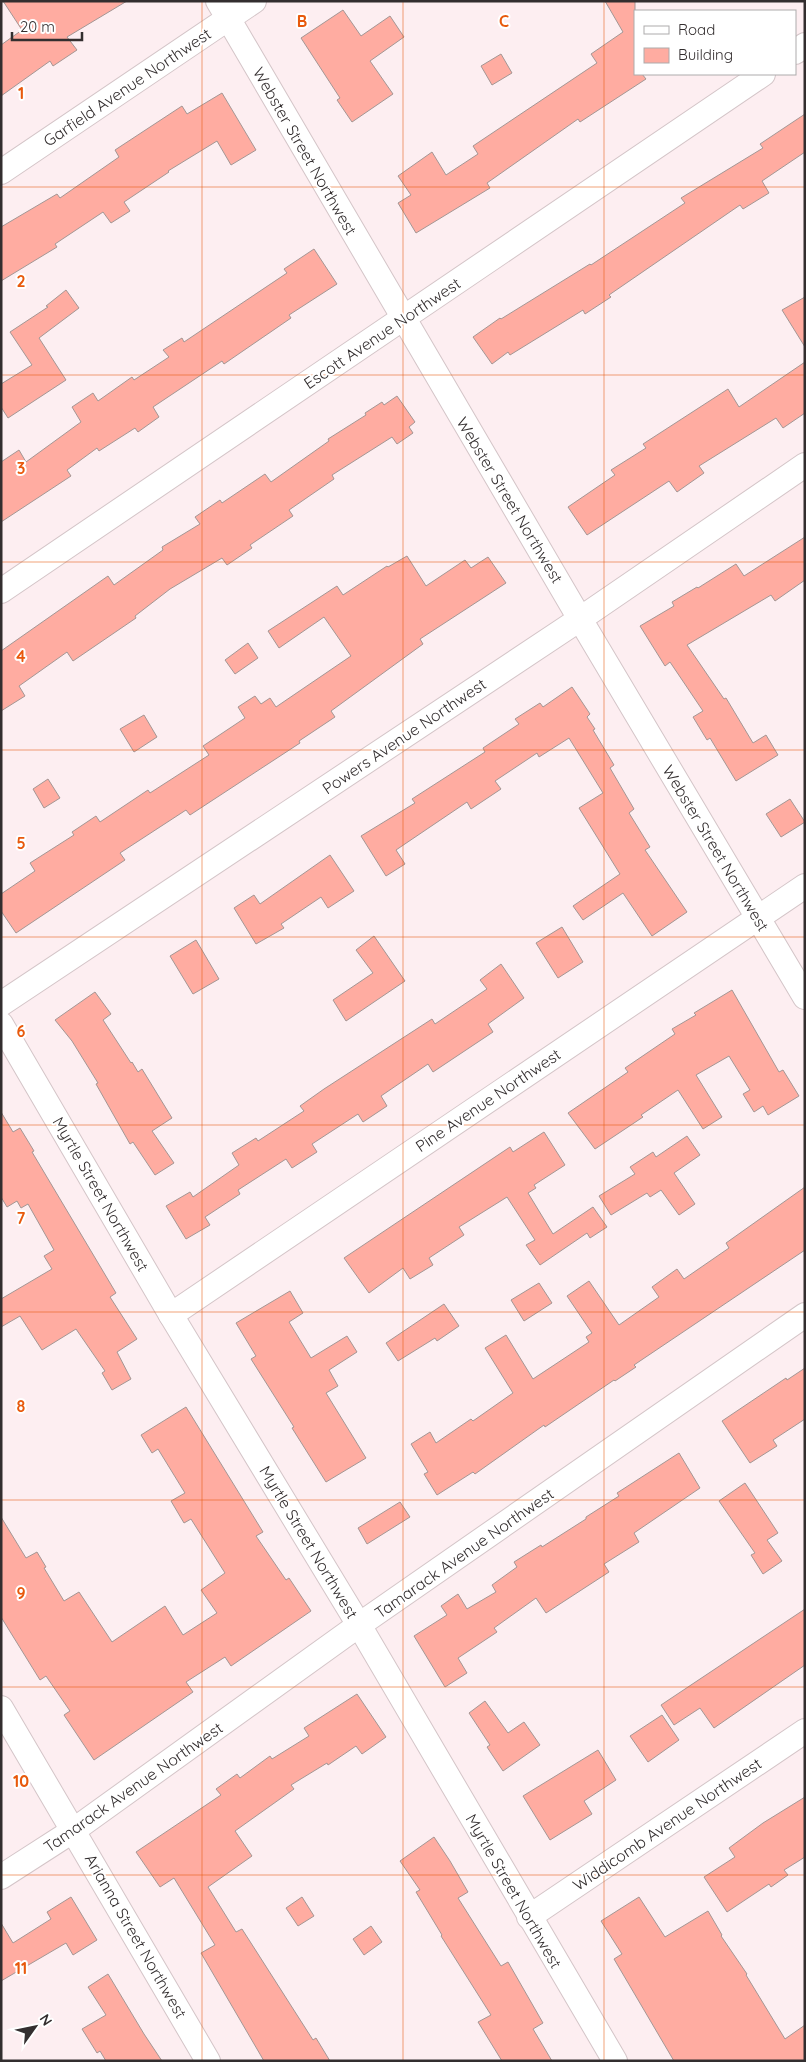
<svg xmlns="http://www.w3.org/2000/svg" width="806" height="2062" viewBox="0 0 806 2062" font-family="Quicksand,sans-serif">
<style>
.building{fill:#ffaca1;stroke:#a49694}
.lines{fill:none;stroke-linecap:round;stroke-linejoin:round}
.minor-casing{stroke:#d4c5c8;stroke-width:26}
.minor{stroke:#fff;stroke-width:24}
.grid{fill:none;stroke:#e8590c;stroke-width:1;stroke-opacity:0.55}
.labels{text-anchor:middle;stroke-width:4;stroke-linejoin:round;paint-order:stroke}
.street-label{font-size:16px;fill:#332e2f;stroke:#fff}
.grid-label{font-size:16px;text-anchor:middle;font-weight:bold;fill:#e8590c;stroke:#fff;stroke-width:4;stroke-linejoin:round;paint-order:stroke}
</style>
<rect width="100%" height="100%" fill="#fdeef1"/>
<!-- building -->
<g class="building">
<path d="M3,1H127L67,37L77,50L53,66L50,61L1,96V45L22,30Z"/>
<path d="M605,1H635V74H642L646,79L580,122L578,119L487,183L490,188L416,233L398,203L411,195L398,176L432,152L446,175L478,154L473,146L597,63L591,54L623,32Z"/>
<path d="M343,10L361,36L390,16L404,37L370,61L393,94L352,122L337,100L340,98L301,38Z"/>
<path d="M501,54L512,73L492,85L481,66Z"/>
<path d="M222,93L256,150L231,165L217,141L168,171L169,172L124,202L130,211L111,223L103,212L55,244L57,247L1,281V227L57,194L60,198L119,157L115,150L182,106L187,114Z"/>
<path d="M805,114V152L762,181L769,193L743,209L740,205L609,295L611,297L585,314L583,310L510,355L508,352L492,364L473,337L500,318L501,319L590,264L591,265L685,203L681,198L763,148L760,144Z"/>
<path d="M314,249L337,284L289,315L291,318L224,364L222,361L153,407L159,417L138,432L135,428L99,451L97,448L67,470L71,476L1,522V462L19,450L26,462L81,422L72,407L93,393L98,401L132,377L134,380L169,357L163,350L182,338L184,342L287,273L284,269Z"/>
<path d="M66,290L79,308L39,338L66,380L8,418L1,407V384L32,365L10,332L48,307L46,306Z"/>
<path d="M805,297V347L782,310Z"/>
<path d="M805,362V413L783,428L776,418L699,466L704,473L677,492L669,481L587,535L568,507L615,475L611,470L646,448L643,444L728,389L739,407Z"/>
<path d="M397,396L415,422L409,427L413,433L397,444L392,437L332,475L334,479L289,510L293,516L250,545L252,548L227,565L222,558L170,589L135,616L136,618L73,661L67,652L19,686L25,696L1,711V651L108,576L114,585L163,550L162,547L200,524L195,517L220,500L222,503L265,474L271,482L329,441L328,439L366,415L365,413L382,402L384,405Z"/>
<path d="M805,537V580L775,601L771,595L687,645L724,699L726,698L753,743L766,735L778,755L736,781L710,738L707,740L693,717L703,711L670,662L665,666L640,626L674,606L672,602L697,587L698,588L736,564L744,576Z"/>
<path d="M407,556L426,586L465,560L471,568L488,557L506,583L420,639L423,644L331,711L335,717L299,741L300,743L190,815L186,810L120,853L125,860L16,933L1,911V894L35,871L30,863L74,835L72,832L96,816L100,822L148,790L150,793L209,755L203,746L245,718L238,707L255,696L261,704L270,698L276,707L351,656L324,617L279,648L268,631L337,586L343,595L387,566L388,567Z"/>
<path d="M248,643L258,658L235,674L225,660Z"/>
<path d="M572,687L590,714L587,717L595,729L593,730L614,765L610,768L634,809L629,813L650,847L645,850L687,912L652,936L623,893L583,920L573,906L620,874L579,808L603,793L569,738L539,757L537,753L495,781L501,789L471,809L467,802L396,850L405,864L386,876L361,836L415,803L412,799L485,752L483,748L519,724L515,719L540,703L543,707Z"/>
<path d="M144,715L157,737L134,752L120,729Z"/>
<path d="M48,779L60,798L44,808L33,789Z"/>
<path d="M790,799L805,822L781,837L766,814Z"/>
<path d="M330,855L354,891L328,908L321,897L281,924L284,928L256,944L234,908L254,895L260,904Z"/>
<path d="M562,927L583,962L558,978L536,943Z"/>
<path d="M374,936L405,981L346,1021L333,1000L373,973L356,950Z"/>
<path d="M196,940L219,979L193,994L170,956Z"/>
<path d="M501,964L524,998L488,1024L493,1032L433,1072L428,1064L381,1096L387,1106L363,1122L358,1114L312,1144L317,1152L292,1168L286,1159L238,1190L240,1194L205,1217L210,1225L186,1239L166,1206L190,1192L193,1197L239,1165L232,1153L256,1138L258,1141L304,1111L300,1106L324,1089L432,1019L435,1024L487,989L480,980Z"/>
<path d="M732,990L779,1072L783,1070L799,1096L768,1115L763,1106L754,1112L743,1094L750,1090L729,1056L696,1075L722,1117L703,1129L678,1090L641,1115L643,1117L595,1149L568,1113L628,1072L625,1068L675,1034L672,1029L696,1015L694,1013Z"/>
<path d="M95,992L111,1014L103,1020L131,1063L132,1062L138,1072L142,1069L172,1118L152,1131L174,1163L155,1175L133,1142L130,1144L96,1084L98,1083L72,1041L55,1020Z"/>
<path d="M1,1112L13,1132L20,1128L34,1151L32,1152L116,1293L110,1297L137,1339L117,1352L131,1379L112,1390L102,1373L105,1371L76,1329L42,1350L20,1316L1,1327V1299L52,1269L44,1256L54,1250L28,1204L21,1208L17,1201L7,1207L1,1197Z"/>
<path d="M544,1132L565,1165L534,1185L536,1188L528,1193L553,1234L593,1207L607,1227L590,1238L587,1233L540,1265L526,1245L535,1240L507,1197L459,1227L464,1235L429,1258L433,1265L410,1279L403,1268L369,1293L344,1258L510,1147L513,1152Z"/>
<path d="M687,1136L700,1155L674,1173L695,1204L679,1215L661,1190L650,1197L647,1193L611,1215L599,1196L635,1174L630,1167L653,1152L656,1157Z"/>
<path d="M805,1187V1250L634,1365L636,1367L615,1381L614,1380L545,1427L544,1425L475,1474L473,1472L437,1495L424,1474L428,1472L411,1444L430,1432L436,1443L471,1419L473,1421L513,1393L485,1348L506,1335L533,1379L589,1342L586,1337L592,1333L567,1296L589,1281L619,1325L659,1297L652,1287L677,1269L684,1279L729,1248L726,1243Z"/>
<path d="M539,1283L552,1303L524,1321L511,1300Z"/>
<path d="M290,1291L303,1313L289,1322L311,1358L347,1336L357,1352L329,1370L338,1386L326,1393L366,1458L326,1482L292,1428L294,1427L251,1359L256,1356L236,1323Z"/>
<path d="M444,1304L459,1326L437,1341L435,1338L398,1361L386,1343Z"/>
<path d="M805,1368V1419L773,1440L777,1446L750,1463L722,1421L786,1378L787,1380Z"/>
<path d="M186,1407L263,1532L256,1536L286,1580L289,1578L311,1611L231,1666L225,1657L186,1682L193,1692L94,1760L64,1715L70,1711L46,1676L40,1680L1,1617V1517L26,1558L37,1552L46,1567L44,1568L64,1601L79,1592L112,1642L165,1606L183,1635L217,1613L201,1590L225,1573L191,1519L184,1523L171,1501L185,1493L158,1449L152,1453L141,1435Z"/>
<path d="M679,1453L700,1488L634,1533L639,1542L604,1564L609,1572L546,1613L536,1598L494,1628L497,1632L458,1658L467,1673L445,1687L414,1636L447,1615L441,1606L458,1594L467,1609L496,1592L492,1585L517,1567L514,1562L541,1545L542,1547L586,1519V1517L619,1496L617,1493Z"/>
<path d="M745,1483L778,1533L767,1540L782,1561L763,1574L751,1555L755,1553L719,1501Z"/>
<path d="M400,1502L410,1517L367,1544L358,1528Z"/>
<path d="M805,1609V1665L714,1728L700,1708L674,1725L661,1705Z"/>
<path d="M357,1694L386,1737L362,1754L356,1746L328,1765L327,1763L291,1785L294,1789L235,1831L252,1856L208,1887L236,1932L242,1929L313,2040L316,2038L330,2061H264L201,1953L215,1945L174,1878L160,1887L136,1852L221,1795L216,1789L237,1774L240,1778L270,1756L272,1759L309,1736L304,1728Z"/>
<path d="M485,1701L508,1733L524,1722L540,1745L503,1771L487,1747L490,1745L469,1713Z"/>
<path d="M662,1715L679,1740L648,1762L630,1736Z"/>
<path d="M598,1750L616,1780L584,1801L592,1814L550,1840L523,1796Z"/>
<path d="M805,1797V1857L784,1870L788,1875L771,1887L769,1884L727,1912L704,1877L735,1857L729,1848L763,1823Z"/>
<path d="M434,1837L450,1861L468,1892L458,1898L501,1966L508,1962L543,2023L533,2029L552,2061H502L478,2022L491,2015L441,1936L442,1935L416,1892L420,1890L400,1861Z"/>
<path d="M71,1897L97,1940L73,1955L66,1943L1,1981V1923L13,1943L51,1919L47,1912Z"/>
<path d="M302,1897L314,1916L298,1926L286,1908Z"/>
<path d="M639,1897L665,1937L708,1911L722,1935L721,1936L747,1974L746,1975L785,2039L805,2025V2061H674L614,1959L622,1954L601,1921Z"/>
<path d="M371,1926L382,1942L364,1955L353,1939Z"/>
<path d="M108,1974L144,2034L162,2061H106L100,2051L97,2053L82,2029L106,2015L88,1987Z"/>
</g>
<g class="lines">
<defs>
<g id="minor">
<path d="M218,1L580,619L805,997"/>
<path d="M795,52L805,45"/>
<path d="M1,172L254,1"/>
<path d="M1,591L763,74"/>
<path d="M1,1004L580,619L805,465"/>
<path d="M1,1024L171,1315L359,1625L615,2061"/>
<path d="M171,1315L805,886"/>
<path d="M1,1708L208,2061"/>
<path d="M1,1877L74,1830L359,1625L805,1315"/>
<path d="M529,1917L805,1731"/>
</g>
</defs>
<!-- minor casing -->
<use href="#minor" class="minor-casing"/>
<!-- minor -->
<use href="#minor" class="minor"/>
</g>
<!-- grid -->
<path class="grid" d="M202,1V2061M403,1V2061M604,1V2061M1,187H805M1,375H805M1,562H805M1,750H805M1,937H805M1,1125H805M1,1312H805M1,1500H805M1,1687H805M1,1875H805"/>
<g class="labels">
<!-- street labels -->
<g class="street-label">
<text transform="translate(127 87) rotate(-34)" y="6">Garfield Avenue Northwest</text>
<text transform="translate(305 151) rotate(60)" y="6">Webster Street Northwest</text>
<text transform="translate(382 333) rotate(-34)" y="6">Escott Avenue Northwest</text>
<text transform="translate(510 500) rotate(59)" y="6">Webster Street Northwest</text>
<text transform="translate(404 736) rotate(-34)" y="6">Powers Avenue Northwest</text>
<text transform="translate(716 848) rotate(59)" y="6">Webster Street Northwest</text>
<text transform="translate(488 1100) rotate(-34)" y="6">Pine Avenue Northwest</text>
<text transform="translate(101 1194) rotate(60)" y="6">Myrtle Street Northwest</text>
<text transform="translate(309 1542) rotate(59)" y="6">Myrtle Street Northwest</text>
<text transform="translate(464 1553) rotate(-35)" y="6">Tamarack Avenue Northwest</text>
<text transform="translate(133 1787) rotate(-35)" y="6">Tamarack Avenue Northwest</text>
<text transform="translate(667 1824) rotate(-34)" y="6">Widdicomb Avenue Northwest</text>
<text transform="translate(514 1891) rotate(60)" y="6">Myrtle Street Northwest</text>
<text transform="translate(136 1936) rotate(60)" y="6">Arianna Street Northwest</text>
</g>
</g>
<g class="grid-label">
<text x="302" y="27">B</text>
<text x="504" y="27">C</text>
<text x="21" y="99">1</text>
<text x="21" y="287">2</text>
<text x="21" y="474">3</text>
<text x="21" y="662">4</text>
<text x="21" y="849">5</text>
<text x="21" y="1037">6</text>
<text x="21" y="1224">7</text>
<text x="21" y="1412">8</text>
<text x="21" y="1599">9</text>
<text x="21" y="1787">10</text>
<text x="21" y="1974">11</text>
</g>
<!-- border -->
<rect width="806" height="2062" fill="none" stroke="#332e2f" stroke-width="5"/>
<!-- legend -->
<rect x="634" y="10" width="162" height="65" fill="#ffffff" stroke="#adabac"/>
<rect x="644" y="26" width="25" height="8" fill="#ffffff" stroke="#adabac"/>
<text x="678" y="35" font-size="15" fill="#332e2f">Road</text>
<rect x="644" y="48" width="25" height="15" fill="#ffaca1" stroke="#adabac"/>
<text x="678" y="60" font-size="15" fill="#332e2f">Building</text>
<!-- north arrow -->
<g transform="translate(35 2027) rotate(57)" stroke="#ffffff" stroke-width="4" paint-order="stroke">
<path d="M0-4L9 19L0 12L-9 19Z" fill="#332e2f"/>
<text y="-8" font-size="14" font-weight="bold" text-anchor="middle" fill="#332e2f">N</text>
</g>
<!-- scale -->
<path d="M12 32v8h70v-8" fill="none" stroke="#332e2f" stroke-width="2.5"/>
<text x="20" y="32" font-size="15" fill="#332e2f" stroke="#ffffff" stroke-width="4" paint-order="stroke">20 m</text>
</svg>
